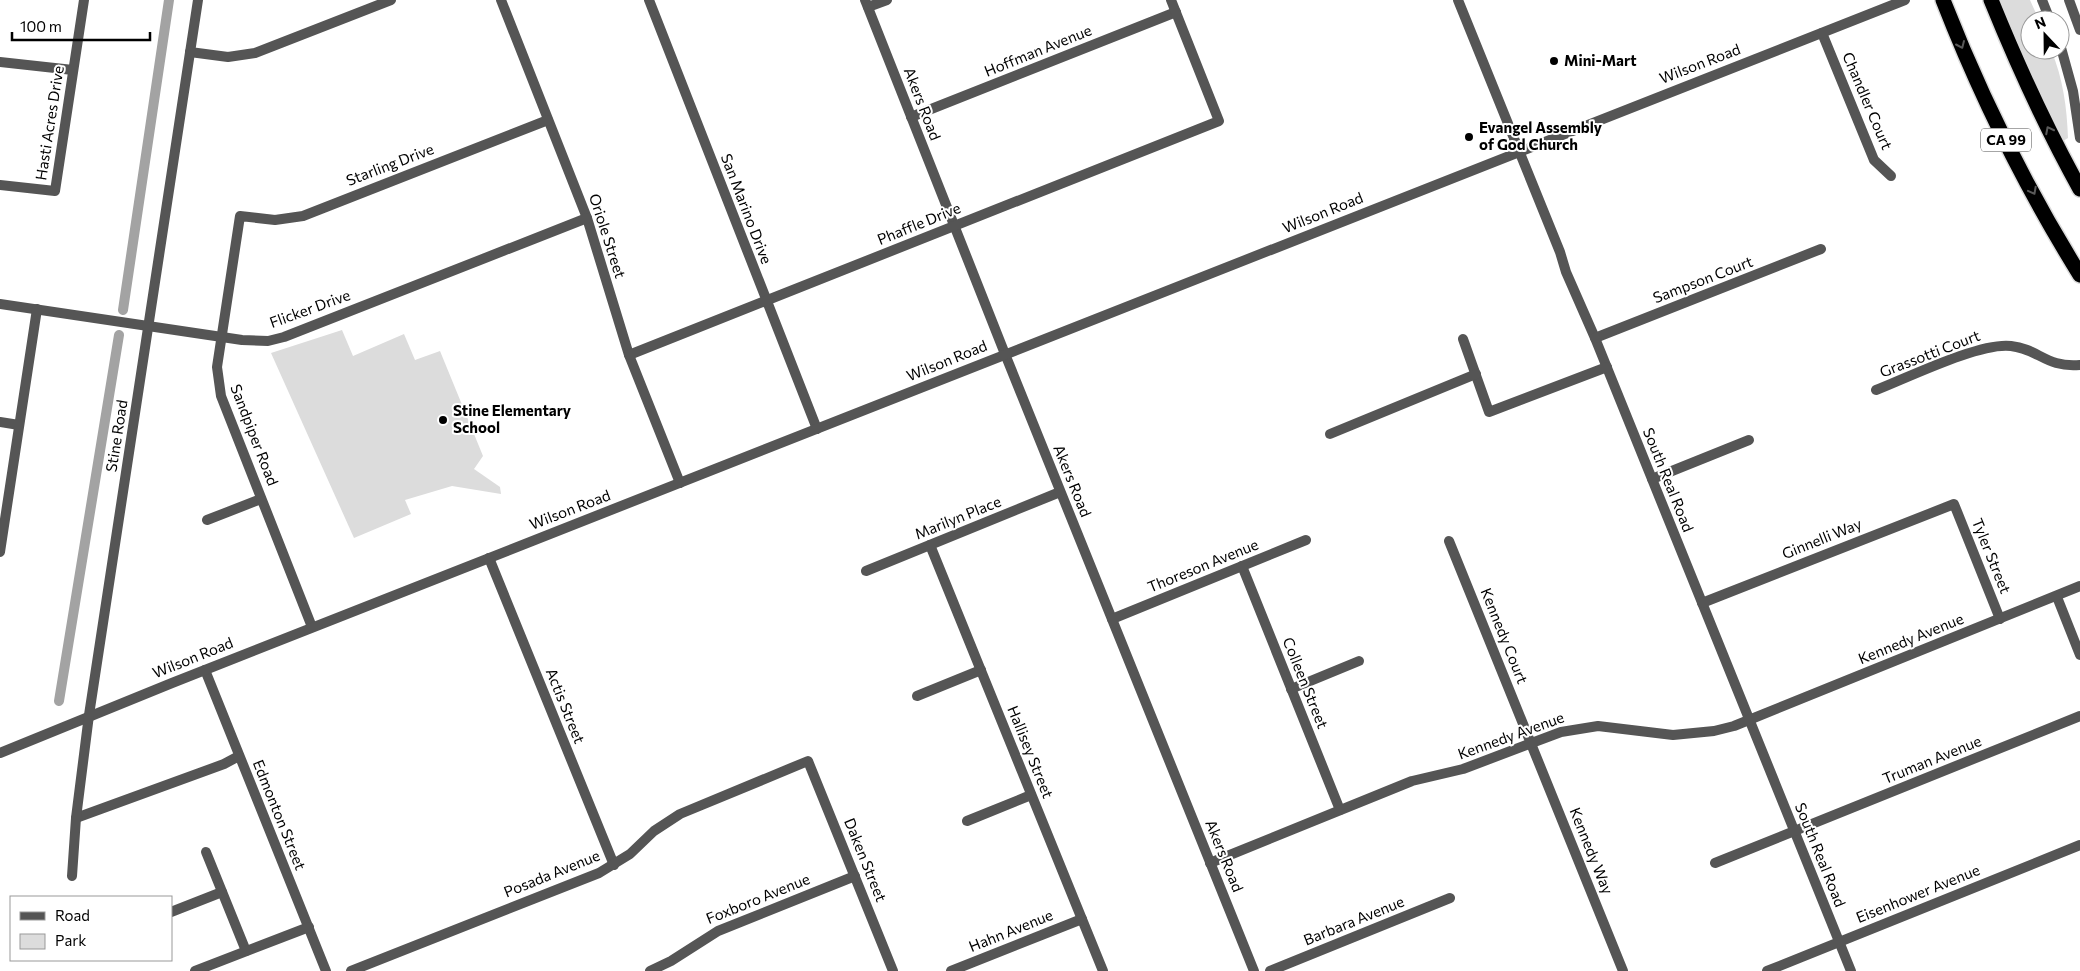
<svg xmlns="http://www.w3.org/2000/svg" width="2080" height="971" viewBox="0 0 2080 971" font-family="Commissioner,sans-serif">
<style>
.green{fill:#dcdcdc}
.lines{fill:none;stroke-linecap:round;stroke-linejoin:round}
.canal{stroke:#a3a3a3;stroke-width:10}
.highway-casing{stroke:#dbdbdb;stroke-width:18}
.minor{stroke:#555;stroke-width:10}
.highway{stroke:#000;stroke-width:15}
.oneway{stroke:#595959}
.poi-dot{fill:#000;stroke:#fff;stroke-width:2}
.labels{text-anchor:middle;stroke-width:4;stroke-linejoin:round;paint-order:stroke}
.shield{fill:#fff;stroke:#4c4c4c;stroke-width:1}
.shield-label{font-size:14px;font-weight:bold;fill:#000}
.street-label{font-size:15px;fill:#000;stroke:#fff}
.poi-label{font-size:15px;font-weight:bold;fill:#000;stroke:#fff;text-anchor:start}
</style>
<rect width="100%" height="100%" fill="#fff"/>
<!-- green -->
<g class="green">
<path d="M1998,0H2030L2039,20H2030V50H2051C2063,78 2067,108 2068,138L2063,141L2041,97Z"/>
<path d="M342,330L353,356L404,334L415,360L440,351L483,456L474,469L500,487L501,494L452,486L405,500L411,514L354,538L271,353Z"/>
</g>
<g class="lines">
<!-- canal -->
<g class="canal">
<path d="M123,310L169,0"/>
<path d="M59,701L119,335"/>
</g>
<defs>
<g id="highway">
<path d="M1943,0C1980,95 2026,188 2080,275"/>
<path d="M1991,0C2017,64 2046,128 2080,189"/>
</g>
</defs>
<!-- highway casing -->
<use href="#highway" class="highway-casing"/>
<!-- minor -->
<g class="minor">
<path d="M501,0L587,218L629,355L680,483"/>
<path d="M649,0L817,429"/>
<path d="M865,0L1005,354L1254,971"/>
<path d="M1458,0L1560,252L1566,272L1595,338L1851,971"/>
<path d="M2042,0L2050,20"/>
<path d="M2069,0L2080,30"/>
<path d="M868,7L887,0"/>
<path d="M1822,33L1874,160L1891,176"/>
<path d="M2060,44L2073,91L2080,138"/>
<path d="M190,52L228,57L255,53L391,0"/>
<path d="M0,62L73,70"/>
<path d="M911,117L1176,12"/>
<path d="M0,185L55,191L84,0"/>
<path d="M0,304L242,340L268,341L284,337L587,218"/>
<path d="M1595,338L1821,249"/>
<path d="M1463,339L1489,412L1607,367"/>
<path d="M629,355L1219,121L1171,0"/>
<path d="M1876,390C1907,378 1980,342 2011,346C2039,349 2046,368 2080,365"/>
<path d="M0,422L19,425"/>
<path d="M1330,434L1476,374"/>
<path d="M1652,479L1749,440"/>
<path d="M207,520L261,499"/>
<path d="M1449,541L1623,971"/>
<path d="M930,545L1103,971"/>
<path d="M0,552L37,309"/>
<path d="M489,558L614,865"/>
<path d="M1242,566L1340,810"/>
<path d="M866,571L1060,492"/>
<path d="M2057,597L2080,655"/>
<path d="M1702,603L1954,504L2000,619"/>
<path d="M1112,619L1306,540"/>
<path d="M312,627L221,396L217,367L240,216L275,220L303,216L548,120"/>
<path d="M205,670L326,971"/>
<path d="M1291,689L1359,661"/>
<path d="M917,696L981,670"/>
<path d="M0,753L172,683L1905,0"/>
<path d="M76,818L224,764L239,756"/>
<path d="M967,821L1031,795"/>
<path d="M206,852L246,951"/>
<path d="M1210,863L1412,781L1463,769L1561,732L1598,726L1673,735L1714,731L1734,726L2080,586"/>
<path d="M1715,863L2080,716"/>
<path d="M72,876L76,818L89,715L198,0"/>
<path d="M171,912L222,892"/>
<path d="M195,971L309,927"/>
<path d="M351,971L599,873L630,854L654,831L680,814L808,761L893,971"/>
<path d="M650,971L671,961L718,931L855,876"/>
<path d="M951,971L1082,919"/>
<path d="M1270,971L1450,898"/>
<path d="M1767,971L2080,845"/>
</g>
<!-- highway -->
<use href="#highway" class="highway"/>
</g>
<!-- one-way arrows -->
<defs><path id="oneway-chevron" d="M-2-3.5L2.5 0L-2 3.5" fill="none" stroke-width="1.6" stroke-linecap="round" stroke-linejoin="round" transform="scale(1.25)"/></defs>
<g class="oneway">
<use href="#oneway-chevron" transform="translate(1961 45) rotate(66)"/>
<use href="#oneway-chevron" transform="translate(2049 130) rotate(-117)"/>
<use href="#oneway-chevron" transform="translate(2033 191) rotate(62)"/>
</g>
<!-- markers -->
<g class="poi-dot">
<circle cx="1554" cy="61" r="5"/>
<circle cx="1469" cy="137" r="5"/>
<circle cx="443" cy="420" r="5"/>
</g>
<g class="labels">
<!-- shield labels -->
<rect class="shield" x="1981" y="128.5" width="50" height="23" rx="4"/>
<g class="shield-label">
<text x="2006" y="145">CA 99</text>
</g>
<!-- street labels -->
<g class="street-label">
<text transform="translate(1038 51) rotate(-22)" y="5">Hoffman Avenue</text>
<text transform="translate(1700 64) rotate(-21)" y="5">Wilson Road</text>
<text transform="translate(1867 101) rotate(67)" y="5">Chandler Court</text>
<text transform="translate(922 104) rotate(69)" y="5">Akers Road</text>
<text transform="translate(50 123) rotate(-81)" y="5">Hasti Acres Drive</text>
<text transform="translate(390 165) rotate(-21)" y="5">Starling Drive</text>
<text transform="translate(746 209) rotate(69)" y="5">San Marino Drive</text>
<text transform="translate(1323 213) rotate(-22)" y="5">Wilson Road</text>
<text transform="translate(919 224) rotate(-22)" y="5">Phaffle Drive</text>
<text transform="translate(607 236) rotate(72)" y="5">Oriole Street</text>
<text transform="translate(1703 280) rotate(-21)" y="5">Sampson Court</text>
<text transform="translate(310 309) rotate(-20)" y="5">Flicker Drive</text>
<text transform="translate(1930 354) rotate(-21)" y="5">Grassotti Court</text>
<text transform="translate(947 361) rotate(-22)" y="5">Wilson Road</text>
<text transform="translate(254 435) rotate(69)" y="5">Sandpiper Road</text>
<text transform="translate(117 436) rotate(-81)" y="5">Stine Road</text>
<text transform="translate(1668 480) rotate(68)" y="5">South Real Road</text>
<text transform="translate(1072 481) rotate(68)" y="5">Akers Road</text>
<text transform="translate(570 510) rotate(-21)" y="5">Wilson Road</text>
<text transform="translate(958 518) rotate(-22)" y="5">Marilyn Place</text>
<text transform="translate(1822 539) rotate(-22)" y="5">Ginnelli Way</text>
<text transform="translate(1991 556) rotate(68)" y="5">Tyler Street</text>
<text transform="translate(1203 566) rotate(-22)" y="5">Thoreson Avenue</text>
<text transform="translate(1504 636) rotate(68)" y="5">Kennedy Court</text>
<text transform="translate(1911 639) rotate(-22)" y="5">Kennedy Avenue</text>
<text transform="translate(193 658) rotate(-22)" y="5">Wilson Road</text>
<text transform="translate(1305 683) rotate(68)" y="5">Colleen Street</text>
<text transform="translate(565 706) rotate(68)" y="5">Actis Street</text>
<text transform="translate(1511 736) rotate(-20)" y="5">Kennedy Avenue</text>
<text transform="translate(1030 752) rotate(68)" y="5">Hallisey Street</text>
<text transform="translate(1932 760) rotate(-22)" y="5">Truman Avenue</text>
<text transform="translate(279 815) rotate(68)" y="5">Edmonton Street</text>
<text transform="translate(1591 851) rotate(68)" y="5">Kennedy Way</text>
<text transform="translate(1820 855) rotate(68)" y="5">South Real Road</text>
<text transform="translate(1224 856) rotate(68)" y="5">Akers Road</text>
<text transform="translate(865 860) rotate(68)" y="5">Daken Street</text>
<text transform="translate(552 874) rotate(-22)" y="5">Posada Avenue</text>
<text transform="translate(1918 894) rotate(-22)" y="5">Eisenhower Avenue</text>
<text transform="translate(758 899) rotate(-22)" y="5">Foxboro Avenue</text>
<text transform="translate(1354 921) rotate(-22)" y="5">Barbara Avenue</text>
<text transform="translate(1011 931) rotate(-22)" y="5">Hahn Avenue</text>
</g>
<!-- poi labels -->
<g class="poi-label">
<text x="1564" y="66">Mini-Mart</text>
<text x="1479" y="133">Evangel Assembly<tspan x="1479" dy="17">of God Church</tspan></text>
<text x="453" y="416">Stine Elementary<tspan x="453" dy="17">School</tspan></text>
</g>
</g>
<!-- legend -->
<rect x="10" y="896" width="162" height="65" fill="#ffffff" stroke="#999999"/>
<rect x="20" y="912" width="25" height="8" fill="#555555" stroke="#999999"/>
<text x="55" y="921" font-size="15" fill="#000000">Road</text>
<rect x="20" y="934" width="25" height="15" fill="#dcdcdc" stroke="#999999"/>
<text x="55" y="946" font-size="15" fill="#000000">Park</text>
<!-- north arrow -->
<g transform="translate(2045 35) rotate(338)"><circle r="24" fill="#ffffff" stroke="#999999"/>
<path d="M0-4L9 19L0 12L-9 19Z" fill="#000000"/>
<text y="-8" font-size="14" font-weight="bold" text-anchor="middle" fill="#000000">N</text>
</g>
<!-- scale -->
<path d="M12 32v8h138v-8" fill="none" stroke="#000000" stroke-width="2.5"/>
<text x="20" y="32" font-size="15" fill="#000000" stroke="#ffffff" stroke-width="4" paint-order="stroke">100 m</text>
</svg>
